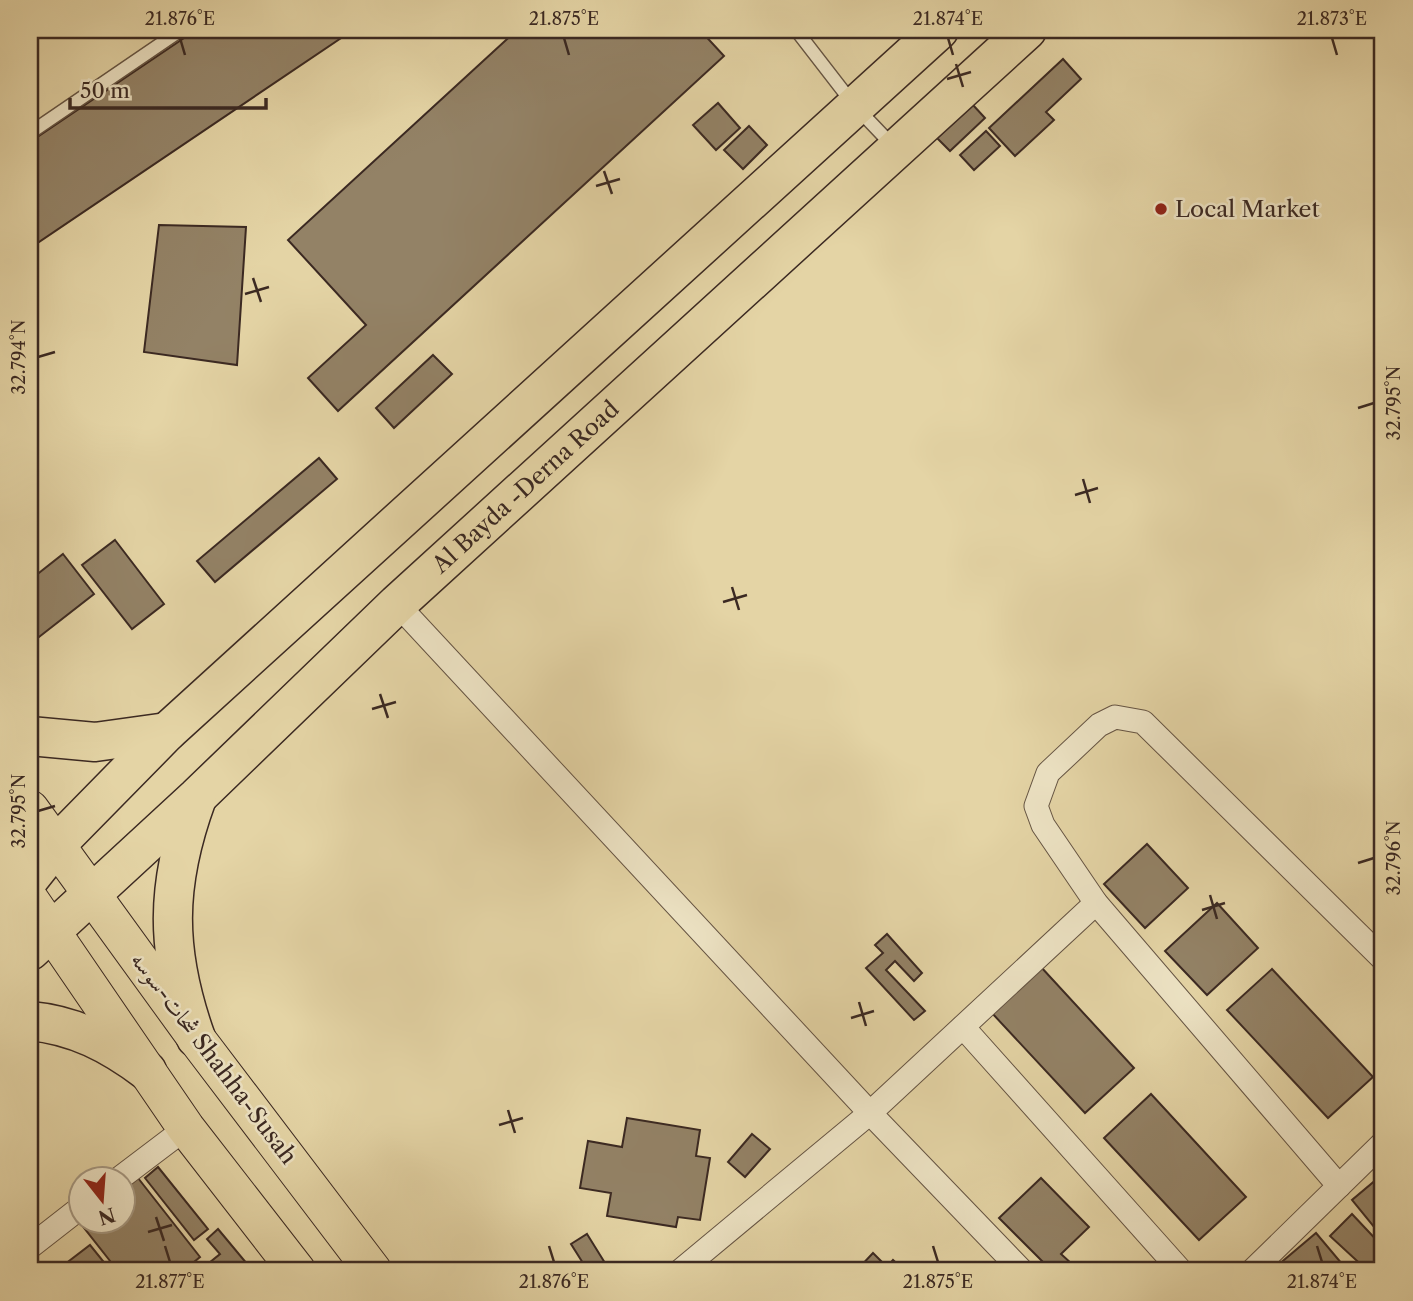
<svg xmlns="http://www.w3.org/2000/svg" width="1413" height="1301" viewBox="0 0 1413 1301" font-family="'Libre Caslon Text',Amiri,serif">
<style>
.building{fill:#938266;stroke:#3b2922;stroke-width:2}
.lines{fill:none;stroke-linecap:round;stroke-linejoin:round}
.service-casing{stroke:#655443;stroke-width:15}
.minor-casing{stroke:#655443;stroke-width:25}
.primary-casing{stroke:#3b2922;stroke-width:39}
.trunk-casing{stroke:#3b2922;stroke-width:41}
.service{stroke:#ede3c4;stroke-width:12}
.minor{stroke:#ede3c4;stroke-width:23}
.primary{stroke:#e4d4a5;stroke-width:37}
.trunk{stroke:#e4d4a5;stroke-width:38}
.ticks{fill:none;stroke:#3b2922;stroke-width:2.5}
.poi-dot{fill:#8f2418;stroke:#ede3c4;stroke-width:2.5}
.labels{text-anchor:middle;stroke-width:5;stroke-linejoin:round;paint-order:stroke}
.poi-label{font-size:23px;fill:#3b2922;stroke:#ede3c4;text-anchor:start}
.street-label{font-size:23px;fill:#3b2922;stroke:#ede3c4}
.neatline{fill:none;stroke:#3b2922;stroke-width:2.5}
.ticks-label{font-size:18px;text-anchor:middle;fill:#3b2922}
</style>
<rect width="100%" height="100%" fill="#e4d4a5"/>
<filter id="stains"><feTurbulence type="fractalNoise" baseFrequency=".00286" numOctaves="4"/><feColorMatrix values="0 0 0 0 .2 0 0 0 0 .09 0 0 0 0 .02 0 0 0 .5 -.17"/></filter>
<radialGradient id="worn" r=".72"><stop offset=".6" stop-color="#630" stop-opacity="0"/><stop offset="1" stop-color="#630" stop-opacity=".3"/></radialGradient>
<!-- building -->
<g class="building">
<path d="M196,30H353L30,248V142Z"/>
<path d="M517,30H700L724,56L338,411L308,378L366,325L288,240Z"/>
<path d="M1063,59L1081,79L1046,112L1054,120L1015,156L989,128Z"/>
<path d="M718,103L740,128L716,150L693,125Z"/>
<path d="M973,105L985,118L950,151L937,138Z"/>
<path d="M749,126L767,145L743,169L724,150Z"/>
<path d="M986,131L1000,146L974,170L960,155Z"/>
<path d="M159,225L246,227L237,365L144,352Z"/>
<path d="M433,355L452,374L394,428L376,408Z"/>
<path d="M319,458L337,479L215,582L197,561Z"/>
<path d="M115,540L164,604L132,629L82,565Z"/>
<path d="M63,554L94,594L30,644V580Z"/>
<path d="M1147,844L1188,888L1145,928L1104,884Z"/>
<path d="M1217,903L1258,948L1207,995L1165,951Z"/>
<path d="M887,934L922,973L914,981L895,961L886,970L925,1011L914,1020L866,968L883,953L875,945Z"/>
<path d="M1041,967L1134,1068L1085,1113L991,1012Z"/>
<path d="M1272,969L1373,1077L1328,1118L1227,1010Z"/>
<path d="M1151,1094L1246,1197L1199,1240L1104,1138Z"/>
<path d="M627,1118L700,1130L696,1156L710,1158L700,1220L678,1217L676,1227L607,1216L611,1193L580,1188L588,1141L622,1147Z"/>
<path d="M752,1134L770,1149L745,1177L728,1162Z"/>
<path d="M158,1167L208,1229L194,1240L145,1178Z"/>
<path d="M1383,1174V1238L1352,1200Z"/>
<path d="M138,1178L200,1257L183,1271H118L81,1224L85,1220H122V1191Z"/>
<path d="M1041,1178L1089,1227L1061,1254L1072,1264L1065,1271H1052L999,1218Z"/>
<path d="M1352,1214L1383,1247V1256L1368,1271L1330,1236Z"/>
<path d="M218,1229L253,1271H199L220,1254L207,1239Z"/>
<path d="M1316,1233L1348,1271H1271Z"/>
<path d="M587,1234L610,1271H588L571,1244Z"/>
<path d="M90,1245L107,1266L100,1271H56Z"/>
<path d="M873,1253L887,1267L893,1260L905,1271H856Z"/>
</g>
<g class="lines">
<defs>
<g id="service">
<path d="M796,30L854,105L893,146"/>
<path d="M30,133L181,30"/>
</g>
<g id="minor">
<path d="M397,604L870,1113L1022,1271"/>
<path d="M963,1027L1181,1271"/>
<path d="M120,1178L186,1128"/>
<path d="M1339,1186L1096,903L1043,825L1036,806L1048,773L1099,725L1115,717L1143,722L1383,959"/>
<path d="M30,1247L80,1208"/>
<path d="M680,1271L870,1113L1096,903"/>
<path d="M1252,1271L1383,1143"/>
</g>
<g id="primary">
<path d="M30,809L196,1038L373,1271"/>
<path d="M30,900L186,1128L297,1271"/>
</g>
<g id="trunk">
<path d="M30,736L95,742L167,732"/>
<path d="M30,878L57,844L167,732L939,30"/>
<path id="s1" d="M30,951L197,797L397,604L1027,30"/>
<path d="M30,1021C75,1025 111,1044 147,1071"/>
<path d="M196,1038C165,951 165,885 197,798"/>
</g>
</defs>
<!-- service casing -->
<use href="#service" class="service-casing"/>
<!-- minor casing -->
<use href="#minor" class="minor-casing"/>
<!-- primary casing -->
<use href="#primary" class="primary-casing"/>
<!-- trunk casing -->
<use href="#trunk" class="trunk-casing"/>
<!-- service -->
<use href="#service" class="service"/>
<!-- minor -->
<use href="#minor" class="minor"/>
<!-- primary -->
<use href="#primary" class="primary"/>
<!-- trunk -->
<use href="#trunk" class="trunk"/>
</g>
<!-- ticks -->
<path class="ticks" d="M180,38L185,55M564,38L569,55M948,38L953,55M1332,38L1337,55M956,64L963,87M947,79L971,72M604,171L612,194M596,186L620,179M253,278L261,302M245,294L269,287M38,357L55,352M1358,408L1374,403M1083,479L1090,503M1075,495L1098,488M732,587L739,610M723,602L747,595M380,694L388,718M372,709L396,702M38,811L55,806M1358,863L1374,858M1210,895L1217,919M1202,910L1225,903M859,1002L866,1026M851,1018L874,1011M508,1110L515,1133M499,1125L523,1118M156,1217L164,1241M148,1232L172,1225M165,1246L170,1262M549,1246L554,1262M933,1246L938,1262M1317,1246L1322,1262"/>
<!-- markers -->
<circle class="poi-dot" cx="1161" cy="209" r="7"/>
<g class="labels">
<!-- poi labels -->
<g class="poi-label">
<text x="1175" y="217">Local Market</text>
</g>
<!-- street labels -->
<g class="street-label">
<text dy="8" stroke="none"><textPath href="#s1" startOffset="679">Al Bayda -Derna Road</textPath></text>
<text transform="translate(214 1058) rotate(53)" y="8">شحات-سوسه Shahha-Susah</text>
</g>
</g>
<!-- margin -->
<rect width="1413" height="1301" fill="none" stroke="#e4d4a5" stroke-width="77"/>
<!-- north arrow -->
<g transform="translate(102 1200) rotate(163)"><circle r="33" fill="#ede3c4" stroke="#a69983" stroke-width="2"/>
<path d="M0-5L12 26L0 18L-12 26Z" fill="#8f2418"/>
<text y="-10" font-size="19" font-weight="bold" text-anchor="middle" fill="#3b2922">N</text>
</g>
<!-- scale -->
<path d="M70 98v10h196v-10" fill="none" stroke="#3b2922" stroke-width="3.5"/>
<text x="80" y="98" font-size="21" fill="#3b2922" stroke="#ede3c4" stroke-width="5" paint-order="stroke">50 m</text>
<rect x="38" y="38" width="1336" height="1224" class="neatline"/>
<g class="ticks-label">
<text x="180" y="25">21.876°E</text>
<text x="564" y="25">21.875°E</text>
<text x="948" y="25">21.874°E</text>
<text x="1332" y="25">21.873°E</text>
<text transform="translate(19 357) rotate(-90)" y="6">32.794°N</text>
<text transform="translate(1394 403) rotate(-90)" y="6">32.795°N</text>
<text transform="translate(19 811) rotate(-90)" y="6">32.795°N</text>
<text transform="translate(1394 858) rotate(-90)" y="6">32.796°N</text>
<text x="170" y="1288">21.877°E</text>
<text x="554" y="1288">21.876°E</text>
<text x="938" y="1288">21.875°E</text>
<text x="1322" y="1288">21.874°E</text>
</g>
<rect width="100%" height="100%" filter="url(#stains)"/>
<rect width="100%" height="100%" fill="url(#worn)"/>
</svg>
